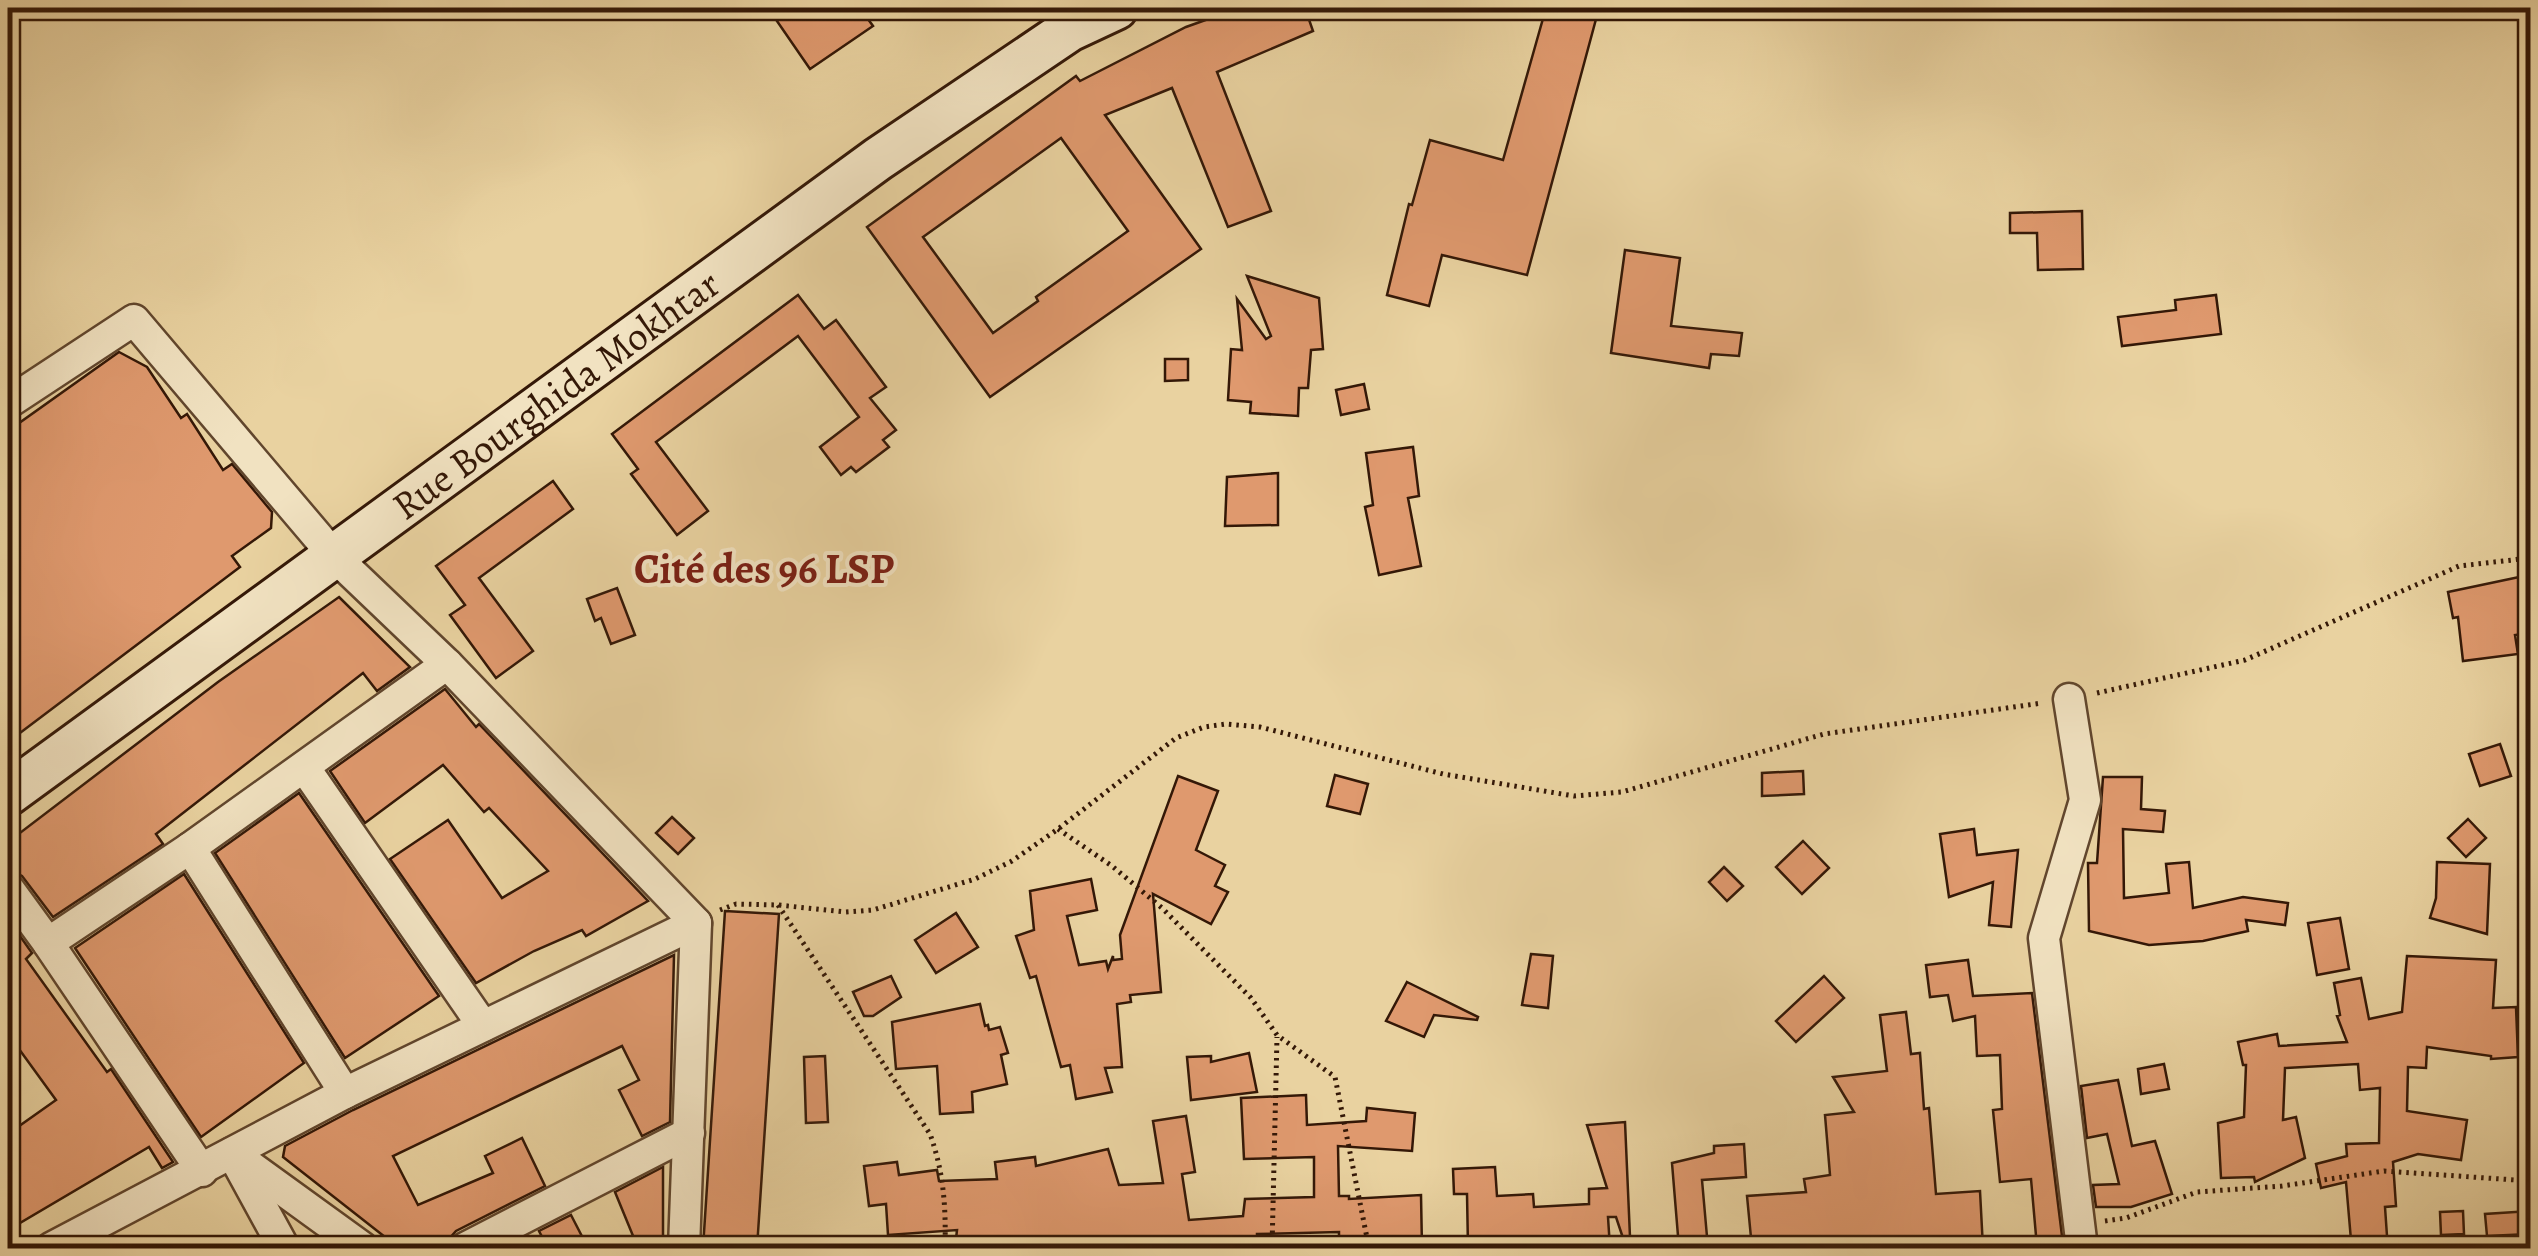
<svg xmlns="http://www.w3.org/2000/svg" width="2538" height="1256" viewBox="0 0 2538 1256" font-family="Alegreya,serif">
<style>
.building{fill:#df996e;stroke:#341807;stroke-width:2.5;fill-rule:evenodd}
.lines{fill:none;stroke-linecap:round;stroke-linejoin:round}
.minor-casing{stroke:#61462d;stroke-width:35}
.secondary-casing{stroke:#341807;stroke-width:48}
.path{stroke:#341807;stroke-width:5;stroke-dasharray:2.5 5;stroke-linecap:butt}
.minor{stroke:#f1e2c1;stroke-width:30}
.secondary{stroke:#f1e2c1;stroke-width:42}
.labels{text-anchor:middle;stroke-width:8;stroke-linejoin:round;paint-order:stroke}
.street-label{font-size:40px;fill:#341807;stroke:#f1e2c1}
.neighbourhood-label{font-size:42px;font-weight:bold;fill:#7a1f14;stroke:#f1e2c1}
</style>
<rect width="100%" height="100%" fill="#e9d2a0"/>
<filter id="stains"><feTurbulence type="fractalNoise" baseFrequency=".002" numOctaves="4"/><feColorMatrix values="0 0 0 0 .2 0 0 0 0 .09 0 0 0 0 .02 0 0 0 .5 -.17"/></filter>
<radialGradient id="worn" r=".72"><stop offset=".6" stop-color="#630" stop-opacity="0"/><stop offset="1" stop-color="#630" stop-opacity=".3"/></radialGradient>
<!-- building -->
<g class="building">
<path d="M768,8H860L873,26L810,69Z"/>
<path d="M1239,8H1305L1313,31L1217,72L1271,211L1228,227L1172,88L1105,115L1201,249L990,397L867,227L1076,76L1080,81L1186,27ZM1061,138L1128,231L1036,297L1038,301L993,333L923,237Z"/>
<path d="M1546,8H1599L1527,275L1442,255L1429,306L1387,295L1409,204L1412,205L1430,140L1503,160Z"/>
<path d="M2082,211L2083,269L2038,270L2037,233H2010V213Z"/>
<path d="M1625,250L1680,258L1671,326L1742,333L1739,356L1711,354L1709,368L1611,353Z"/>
<path d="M1247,276L1319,298L1323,349L1311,350L1308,388H1299L1298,416L1250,413L1251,402L1228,400L1231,349L1242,350L1237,299L1266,339L1271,336Z"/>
<path d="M798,295L824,329L836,320L886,387L870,398L896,430L883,440L889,447L856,472L851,467L841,475L820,447L859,417L798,336L656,442L708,511L677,535L631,474L638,469L612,434Z"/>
<path d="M2216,295L2221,334L2122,346L2118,317L2176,310L2175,300Z"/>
<path d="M119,352L147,367L181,418L187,414L223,470L232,464L272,512L271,528L232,556L240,567L8,742V431Z"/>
<path d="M1165,359H1188V380L1165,381Z"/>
<path d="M1364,384L1369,409L1341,415L1336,390Z"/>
<path d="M1413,447L1419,496L1408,498L1421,566L1379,575L1365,507L1373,505L1366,453Z"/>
<path d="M1278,473V525L1225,526L1227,477Z"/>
<path d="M553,481L573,509L479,578L533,651L496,678L450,615L465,605L436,566Z"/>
<path d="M2524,576L2530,603V633L2515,635L2518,654L2463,661L2458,617L2453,618L2448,592Z"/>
<path d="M617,588L635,635L611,644L601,618L595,621L587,599Z"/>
<path d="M339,597L410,667L377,691L363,673L156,834L163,844L53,917L22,876L8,869V842L218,682Z"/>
<path d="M445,689L476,727L479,724L648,901L586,936L582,930L534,951L476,983L390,859L448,820L502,898L548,871L489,808L484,812L443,765L365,823L330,771Z"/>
<path d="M2500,744L2511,776L2480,786L2469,754Z"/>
<path d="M1803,771L1804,794L1762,796V773Z"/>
<path d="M1335,775L1368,784L1360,814L1327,806Z"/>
<path d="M1178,776L1218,791L1196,850L1225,865L1215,886L1228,892L1211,924L1153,894L1161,992L1130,995L1131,1002L1117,1004L1122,1067L1105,1068L1112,1092L1076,1099L1070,1065L1061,1067L1036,976L1030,978L1016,936L1034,930L1030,891L1091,879L1097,910L1067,916L1079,965L1106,961L1108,969L1113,956V960L1122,959L1120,935Z"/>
<path d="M2103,777H2142L2141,809L2165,811L2163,832L2123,829L2124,898L2169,893L2166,864L2189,862L2193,908L2243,897L2288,903L2285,925L2246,920L2248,931L2203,941L2149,945L2089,931L2088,863H2097Z"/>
<path d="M299,793L439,996L345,1058L215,853Z"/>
<path d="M672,817L694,838L678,854L656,833Z"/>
<path d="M2468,819L2486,838L2466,857L2448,838Z"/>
<path d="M1974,829L1977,855L2018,850L2011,927L1989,925L1993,882L1949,897L1940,834Z"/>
<path d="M1803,841L1829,868L1802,894L1776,867Z"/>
<path d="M2437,862L2490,864L2487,934L2430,918L2436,898Z"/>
<path d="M1724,867L1743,886L1727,901L1709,882Z"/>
<path d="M184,874L304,1063L201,1137L75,948Z"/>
<path d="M725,911L779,914L757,1248H703Z"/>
<path d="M956,913L978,947L936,973L915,940Z"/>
<path d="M2340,918L2349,969L2317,975L2308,923Z"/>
<path d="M8,919L32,953L26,959L107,1072L111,1069L173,1162L162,1168L149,1147L8,1230V1134L56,1100L19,1049L8,1057Z"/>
<path d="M1531,954L1553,956L1548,1008L1522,1005Z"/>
<path d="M674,955L670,1122L642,1136L619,1090L639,1080L622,1046L393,1156L418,1205L493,1173L485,1156L522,1138L545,1186L456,1231L449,1239L446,1248H399L283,1157L285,1146L353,1110Z"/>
<path d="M2407,956L2496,960L2493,1008L2516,1007L2518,1057L2491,1059V1056L2427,1047L2426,1068L2408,1067L2407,1111L2467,1120L2461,1160L2418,1154L2393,1162L2396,1206L2385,1207L2387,1236L2351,1240L2346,1182L2321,1188L2316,1164L2347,1156L2346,1144L2379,1143L2380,1088L2360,1090L2358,1064L2285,1068L2283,1120L2296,1117L2305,1158L2255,1182L2254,1177L2221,1178L2218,1123L2244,1117L2246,1065H2243L2238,1042L2277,1034L2279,1046L2347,1042L2337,1016L2340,1015L2334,983L2361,978L2369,1019L2402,1012Z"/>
<path d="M1968,960L1973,996L2032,993L2063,1244L2037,1247L2031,1179L2000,1182L1993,1110L2002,1109L2000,1055L1977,1056L1975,1016L1953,1021L1948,995L1930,997L1926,965Z"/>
<path d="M891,976L901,997L873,1016H864L853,992Z"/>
<path d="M1824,976L1844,998L1796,1042L1776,1021Z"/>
<path d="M1407,982L1478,1017L1477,1020L1434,1015L1424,1037L1386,1021Z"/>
<path d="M980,1004L985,1026L988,1025L989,1030L1000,1027L1008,1053L1001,1055L1007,1084L972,1092L973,1112L940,1114L937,1066L896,1069L892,1022Z"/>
<path d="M1906,1012L1911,1054L1920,1053L1924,1109L1929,1108L1936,1194L1980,1191L1983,1248H1752L1747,1196L1806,1192L1804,1179L1830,1175L1825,1115L1854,1112L1833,1077L1887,1071L1880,1015Z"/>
<path d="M1249,1053L1257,1092L1191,1100L1187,1057L1211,1056V1062Z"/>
<path d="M825,1056L828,1122L806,1123L804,1057Z"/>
<path d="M2164,1064L2169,1089L2141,1094L2138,1069Z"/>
<path d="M2118,1080L2132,1146L2155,1141L2172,1194L2131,1207H2096L2093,1185L2119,1184L2107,1134L2087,1138L2081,1086Z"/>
<path d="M1306,1095L1307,1125L1366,1121L1367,1108L1415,1113L1412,1151L1338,1146L1339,1196H1349V1199L1421,1195L1422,1248H1339V1232L1257,1234V1248H1232V1239L1173,1243L1174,1248H1092L1093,1239H1044L1043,1248H955L957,1230L888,1235L886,1204L869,1206L864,1166L897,1162L899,1175L937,1170L939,1181L997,1179L995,1162L1035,1157L1036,1166L1108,1149L1119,1185L1163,1183L1153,1121L1186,1116L1195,1172L1182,1174L1189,1220L1243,1216L1245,1199L1314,1197V1157L1244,1159L1241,1098Z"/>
<path d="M1625,1122L1630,1237L1623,1238L1616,1217H1608L1610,1248H1582L1581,1239L1536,1241V1248H1468L1467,1194H1454L1453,1169L1495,1167L1497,1196L1533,1194L1534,1207L1589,1204V1189L1607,1188L1587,1125Z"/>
<path d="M1744,1144L1746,1177L1702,1180L1708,1248H1679L1672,1163L1714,1153V1146Z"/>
<path d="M663,1167V1248H638L615,1192Z"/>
<path d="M2463,1211L2464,1234L2441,1235L2440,1212Z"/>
<path d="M2530,1211V1234L2487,1236L2485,1214Z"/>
<path d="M571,1215L588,1248H548L539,1231Z"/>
</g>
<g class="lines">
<defs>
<g id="minor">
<path d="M8,403L134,320L335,557L447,664L696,923L684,1248"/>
<path d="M2069,699L2085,800L2044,938L2082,1248"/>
<path d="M304,767L483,1026"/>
<path d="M190,848L345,1093"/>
<path d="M8,888L48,943L202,1171"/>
<path d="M48,943L190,848L447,664"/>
<path d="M232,1153L363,1248"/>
<path d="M236,1160L284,1248"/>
<path d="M51,1248L345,1093L696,923"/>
<path d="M465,1248L689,1133"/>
</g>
<g id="secondary">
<path id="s1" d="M8,794L878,159L1069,30L1116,8"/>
</g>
</defs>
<!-- minor casing -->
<use href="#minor" class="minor-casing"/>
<!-- secondary casing -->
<use href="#secondary" class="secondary-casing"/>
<!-- path -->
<g class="path">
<path d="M2097,693L2245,660L2459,566L2530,558"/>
<path d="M1058,829L1112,866L1162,908L1251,998L1277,1035L1335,1077L1369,1248"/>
<path d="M778,905L930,1134C944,1173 946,1208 945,1248"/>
<path d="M720,910L736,904L778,905L846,912L873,910L975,879L1012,861L1058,829L1176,738L1204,727L1226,724L1260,727L1443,774L1574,796L1622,792L1824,734L2042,703"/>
<path d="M2105,1221L2126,1218L2197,1192L2282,1186L2384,1171L2530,1181"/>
<path d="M1272,1248L1277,1037"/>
</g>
<!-- minor -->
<use href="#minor" class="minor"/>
<!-- secondary -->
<use href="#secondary" class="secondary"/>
</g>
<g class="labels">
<!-- street labels -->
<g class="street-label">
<text dy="14" stroke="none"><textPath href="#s1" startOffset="678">Rue Bourghida Mokhtar</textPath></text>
</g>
<!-- neighbourhood labels -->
<g class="neighbourhood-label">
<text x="764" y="583">Cité des 96 LSP</text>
</g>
</g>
<!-- margin -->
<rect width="2538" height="1256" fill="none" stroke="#e9d2a0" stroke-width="40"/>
<rect x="10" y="10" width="2518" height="1236" fill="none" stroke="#341807" stroke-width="5"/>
<rect x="20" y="20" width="2498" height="1216" fill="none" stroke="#341807" stroke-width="2.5"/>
<rect width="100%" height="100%" filter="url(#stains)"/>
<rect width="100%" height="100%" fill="url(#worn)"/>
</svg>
